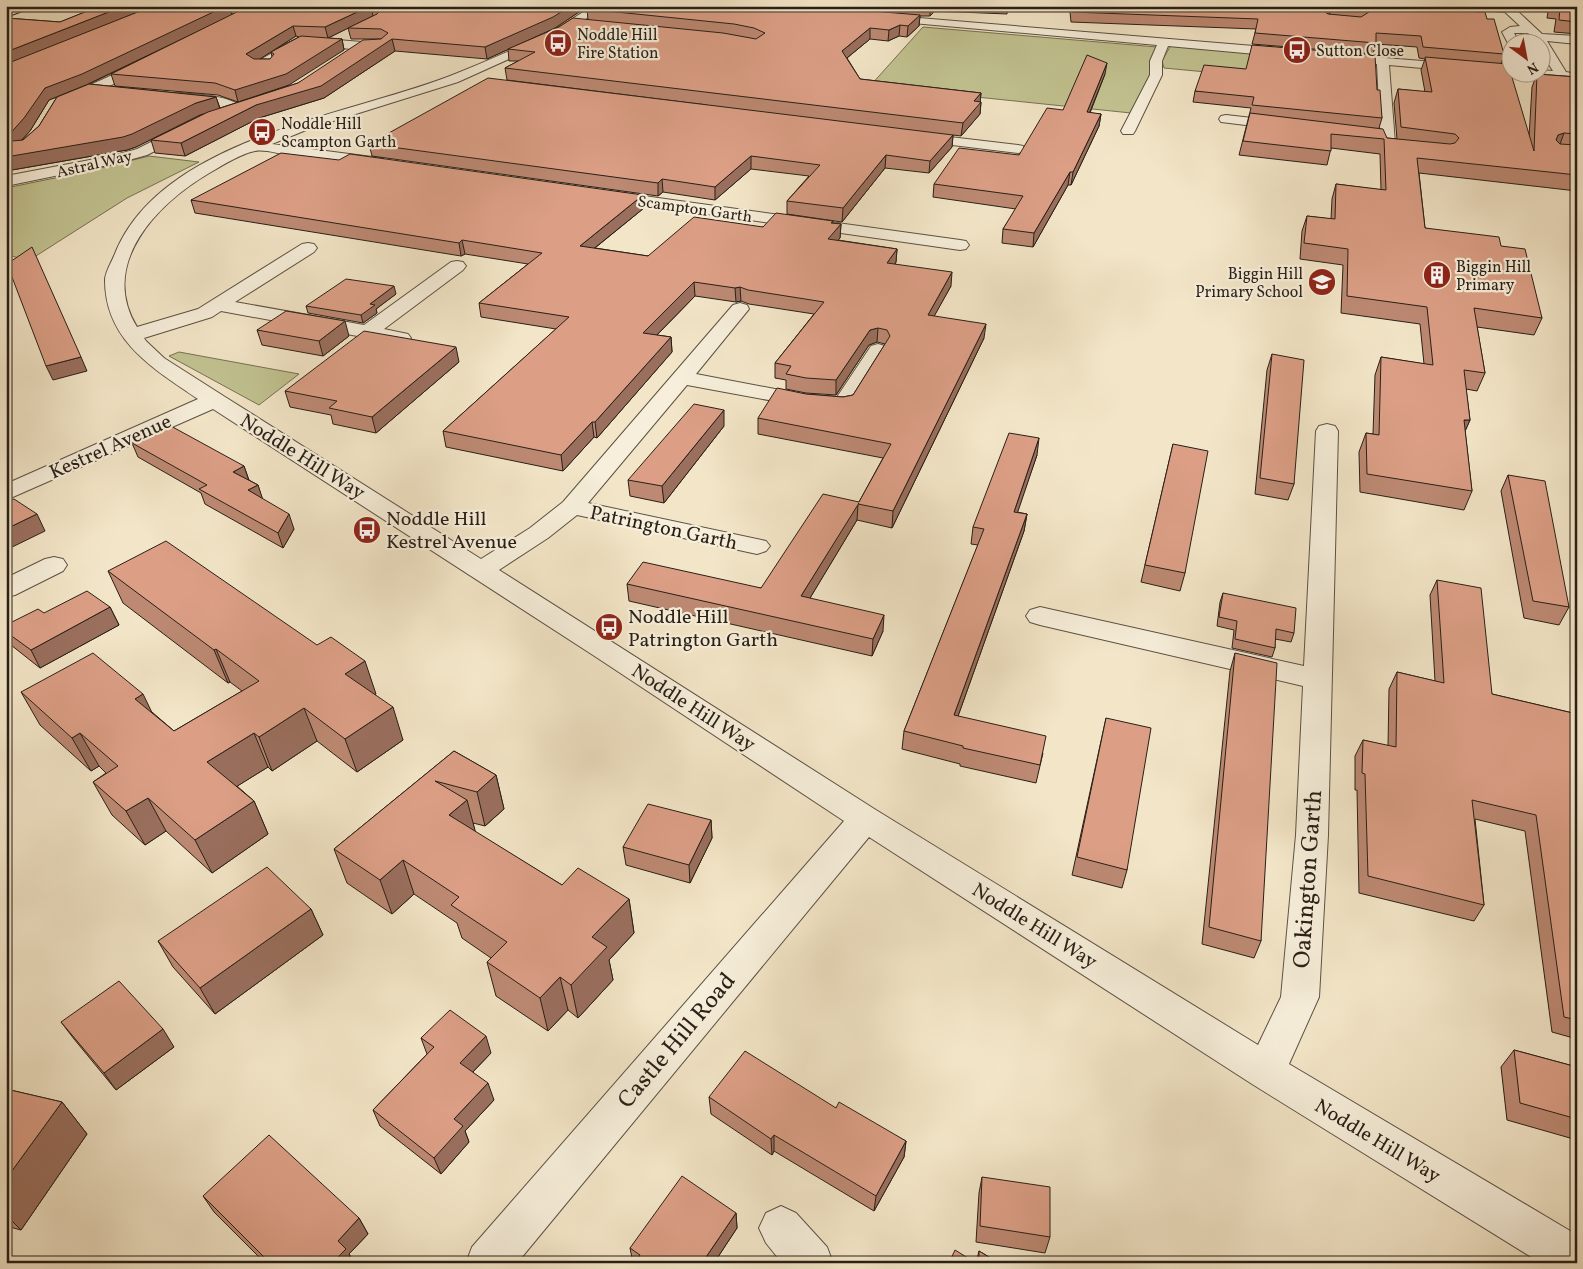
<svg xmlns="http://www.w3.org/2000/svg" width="1583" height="1269" viewBox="0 0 1583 1269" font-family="Vollkorn,serif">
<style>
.green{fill:#c2c391;stroke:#757154}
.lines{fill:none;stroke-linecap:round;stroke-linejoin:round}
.minor-casing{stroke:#5b5143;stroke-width:2}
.major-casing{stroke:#281f17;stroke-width:2}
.minor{fill:#f7efdb;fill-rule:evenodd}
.major{fill:#f3e6c8;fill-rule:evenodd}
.wall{fill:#bd8973;stroke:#281f17;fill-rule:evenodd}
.shaded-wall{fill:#9a6f5e;stroke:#281f17}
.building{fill:#dc9f86;stroke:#281f17}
.labels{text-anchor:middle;stroke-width:4.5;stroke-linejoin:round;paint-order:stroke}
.far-poi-label{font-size:16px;fill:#281f17;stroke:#f7efdb;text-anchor:start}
.far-street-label{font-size:16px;fill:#281f17;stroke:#f7efdb}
.street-label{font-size:20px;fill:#281f17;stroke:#f7efdb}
.poi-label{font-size:20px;fill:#281f17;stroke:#f7efdb;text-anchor:start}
.near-street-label{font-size:24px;fill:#281f17;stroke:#f7efdb}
</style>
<rect width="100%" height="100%" fill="#f3e6c8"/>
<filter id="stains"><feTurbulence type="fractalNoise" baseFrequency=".004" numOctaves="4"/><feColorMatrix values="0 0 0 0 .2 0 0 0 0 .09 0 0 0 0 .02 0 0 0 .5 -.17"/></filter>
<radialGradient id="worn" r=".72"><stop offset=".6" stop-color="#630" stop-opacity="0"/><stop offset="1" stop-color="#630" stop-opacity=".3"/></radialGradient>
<!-- green -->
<g class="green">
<path d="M923,27L1157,47L1151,73L1131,113L870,86Z"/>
<path d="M1171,45L1273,54L1238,75L1164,68L1162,61Z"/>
<path d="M149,156L199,162L127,198L28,261L6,254V188L89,171Z"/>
<path d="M179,352L299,374L259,405L169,356Z"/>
</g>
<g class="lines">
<defs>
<g id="minor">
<path d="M189,6L254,8L260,11L254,14L193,11L189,10Z"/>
<path d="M592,6H605L560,36L458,82L311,128L272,144L380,158L385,160L388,163L385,166L380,168C350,163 320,159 289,155C279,154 265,149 255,151C242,153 223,165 211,172C158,203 98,263 137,327L198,309L302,244L308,243L314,244L317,248L314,252L235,302L364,325L451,262L457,261L463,262L466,266L463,270L384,329L408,334L411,338L408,342L401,344L221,311L212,317L144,338L146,341L164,358L222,395L481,559L530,528L563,502L733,305L740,303L747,305L749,309L696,374L806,395L837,397L871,346L878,344L885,346L888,350L854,404L851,409L843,410L806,407L687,385L588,503L766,541L770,546L766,551L757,554L577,515L548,538L499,570L876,810L1258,1045L1281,997L1296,835L1303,686L1040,625L1030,622L1026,616L1030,610L1040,607L1304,666L1316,431L1319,426L1327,424L1335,426L1338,431L1328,835L1319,997L1289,1064L1577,1235V1263H1541L1252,1084L869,837L517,1263H466L472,1247L844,821L596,657L213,409L6,500V484L198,399C154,369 105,341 105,280C105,273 111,263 114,256C158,139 347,116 450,76C483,63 518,48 550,32C565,25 578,15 592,6Z"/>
<path d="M1037,6H1110L1113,9L1108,12L1042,9Z"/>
<path d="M1466,6H1512L1542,34L1577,36V44L1547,41L1566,72L1577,74V80L1521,76L1516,73L1510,76L1389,65L1395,143L1419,147L1421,150L1419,153L1414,154L1383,150L1381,147L1377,64L1339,61L1335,60L1333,57L1335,54L1510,68V72H1540V70L1553,71L1540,50V42H1536L1528,33H1514L1519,42H1510V45H1509L1502,32L1510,27L1520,26L1505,12L1471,9Z"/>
<path d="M883,15L1289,49L1295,53L1289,57L1168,46L1162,61V75L1135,131L1133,134H1123L1121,131L1150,75V61L1157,45L879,20L877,18L879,16Z"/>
<path d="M301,37L362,42L382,41L388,45C377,57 322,43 305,45C294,46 280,57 270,63L275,66L273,69H257L251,65Z"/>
<path d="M145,60L149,61L151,64L149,67L74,103H64L62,100L64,97Z"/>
<path d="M181,93C198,95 232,95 244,109L242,112L211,123L147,155L118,163L6,186V176L116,155L137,149L201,117L225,109L215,105L176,100L174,97L176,94Z"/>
<path d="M1226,115L1286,122L1293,126L1286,130L1221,122L1219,119L1221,116Z"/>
<path d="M916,133L1018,145L1023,146L1025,149L1023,152L1018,153L911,140L909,137L911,134Z"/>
<path d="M608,191L960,240L966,241L969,245L966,249L960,250L602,199L600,196L602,193Z"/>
<path d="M54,557L63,559L67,565L63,571L15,595L6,597V578L45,559Z"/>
<path d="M781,1206L796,1213L827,1247L833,1263H782L766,1243L759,1228L766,1213Z"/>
</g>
<path id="major" d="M19,6H36L6,17V10Z"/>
</defs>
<!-- minor casing -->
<use href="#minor" class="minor-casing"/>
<!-- major casing -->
<use href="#major" class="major-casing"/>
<!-- minor -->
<use href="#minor" class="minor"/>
<!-- major -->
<use href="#major" class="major"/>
</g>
<!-- wall -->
<g class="wall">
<path d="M100,6H229L232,15L249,6H588L555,28L487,59L395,51L324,98L259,118L185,156L155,153L151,140L205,114L200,115L136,147L127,150L6,171V18L60,22ZM348,28L351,39H381L298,83L220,108L216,97L89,84L151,54L111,74L115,86L218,95L238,102L344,50L342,39L328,38ZM296,36L299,37L275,49ZM271,52L272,57L270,59H259ZM57,97L39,126L23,140L21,141L30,131L49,100Z"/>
<path d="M592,6H1008L1007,14L935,11L930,16H920L919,26L907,37L899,36L888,41L870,39L847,58L860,79L981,93L980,102H981L980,114L961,136L953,135L952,147L929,173L885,168L842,222L787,214V201L809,176L751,169L715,200L663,192L658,196L372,156L369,144L707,105L507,80L505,68L518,61H509L508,49L588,20L587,9Z"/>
<path d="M1071,6H1474L1476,12L1487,19L1504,54L1501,64L1529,137L1532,87L1537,74L1577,77V191L1419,173L1425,228L1501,246L1542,318L1534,335L1477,327L1485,373L1477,391L1466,389L1470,420L1465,431L1472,491L1464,510L1360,492L1359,452L1366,433L1373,434L1375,375L1381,357L1424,364L1420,324L1341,313L1343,265L1300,259L1302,231L1307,216L1331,219L1332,199L1336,184L1381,190L1380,154L1331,148L1327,165L1239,155L1251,108L1193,102L1195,91L1377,90L1382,118L1379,128L1387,138L1397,139L1394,103L1398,89L1425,92L1421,70L1425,59L1419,58L1417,47L1376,44L1373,54L1252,44L1256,29L1071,22L1070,12Z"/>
<path d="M1539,6H1577V34L1554,32L1556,19L1547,18L1548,12L1538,11Z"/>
<path d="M1105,74L1090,113L1101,114L1099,126L1071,185H1068L1033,247L1002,243L1003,229L1016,209L933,197L934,184L1019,155L1063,110Z"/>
<path d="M191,200L644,208L595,248L648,256L763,227L833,223L841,224L840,238L838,240L897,249L896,262L895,264L951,286L934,316L984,338L892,528L857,520L810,598L883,631L872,656L629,601L627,584L761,588L859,502L883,458L758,434V418L806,394L843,397L853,395L885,344L877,342L869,345L836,395L806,393L786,389V380L775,378V363L814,314L749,304L741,301L736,302L695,296L657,335L671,337L672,352L597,438L594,437L563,471L446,447L443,431L556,329L481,317L479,303L528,264L465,254L461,256L195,213Z"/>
<path d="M396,294L376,309L377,313L363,323L308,313L306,306Z"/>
<path d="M257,330L349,336L323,356L262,345Z"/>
<path d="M1272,354L1294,484L1288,500L1255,494L1267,370Z"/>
<path d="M459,362L376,433L333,424L331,415L290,407L285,391Z"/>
<path d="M724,426L664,503L630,496L628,480Z"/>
<path d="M132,443L244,466L249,480L258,485L262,499L294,529L283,548L205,504L201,493L138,457Z"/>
<path d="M1173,444L1185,573L1180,591L1141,582Z"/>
<path d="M1037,455L1017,512L1027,514L1024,531L958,716L1043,753L1036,783L960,766V764L902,749L904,731L978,545L971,544L973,527Z"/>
<path d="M1508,475L1569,607L1559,625L1524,618L1501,491Z"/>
<path d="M108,571L376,694H375L403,740L357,772L317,741L272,771L268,767L237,786L254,801L268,834L212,873L166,831L145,845L112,815L93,782L106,773L99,766L91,771L40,725L21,692L152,712L174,731L242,691L230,682L228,683L123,603Z"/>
<path d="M1437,580L1492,694L1577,714V1039L1552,1032L1525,831L1475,819L1484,905L1474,921L1359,893L1357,790H1355V756L1363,740L1388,746L1389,689L1397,672L1435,681L1430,595Z"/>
<path d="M1223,593L1294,633L1291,642L1275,639V648L1272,657L1232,648L1234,630L1217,626L1220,602Z"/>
<path d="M110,607L119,625L40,668L11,645L6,637V625Z"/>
<path d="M1235,653L1261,941L1254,958L1202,944L1230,671Z"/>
<path d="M1106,718L1127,870L1122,888L1072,875Z"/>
<path d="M454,751L496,775L504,809L485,826L473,823L475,832L562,885L629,899L634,933L609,960L613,980L578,1018L568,1010L548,1031L496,996L487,962L491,958L462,938L457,923L414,894L392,914L347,883L334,849Z"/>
<path d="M711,820L712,838L690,883L626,865L623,847Z"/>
<path d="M311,909L323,935L215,1014L173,967L158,941Z"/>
<path d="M61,1022L174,1047L116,1090L74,1039Z"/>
<path d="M421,1038L491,1053L473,1072L494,1100L465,1131L469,1142L441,1174L380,1126L373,1110L427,1054Z"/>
<path d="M1514,1050L1577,1067V1140L1507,1120L1501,1067Z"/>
<path d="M6,1089L62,1102L87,1134L21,1230L6,1226Z"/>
<path d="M709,1097L836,1108L906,1141L904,1157L874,1211L774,1151L772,1155L711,1114Z"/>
<path d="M982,1177L1050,1237L1045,1253L976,1242L979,1193Z"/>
<path d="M203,1196L359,1218L368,1234L349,1254L354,1263H265L214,1212Z"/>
<path d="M736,1213L737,1228L714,1263H633L630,1248Z"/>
<path d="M979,1251L999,1263H976Z"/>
</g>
<!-- shaded-wall -->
<g class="shaded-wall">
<path d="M124,6H153L6,65V52Z"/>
<path d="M226,6H229L232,15L86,85L49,100L30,131L13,149L8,136L45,88Z"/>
<path d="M370,6H371L373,16L328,38L325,27Z"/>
<path d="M571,6H588L555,28L487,59L485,47Z"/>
<path d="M930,6H935V11L930,16Z"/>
<path d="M1332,6L1329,16L1324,11L1326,7Z"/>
<path d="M920,15L919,26L907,37L908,26Z"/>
<path d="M900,25L899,36L888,41L889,30Z"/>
<path d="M293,26L296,36L249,66L246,54Z"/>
<path d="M870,28V39L842,62V51Z"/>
<path d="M342,39L344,50L289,85L238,102L235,90Z"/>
<path d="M392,39L395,51L324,98L259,118L185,156L181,143L256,105Z"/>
<path d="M1107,63L1105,74L1085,124L1087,112Z"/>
<path d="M981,93L980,103L981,102L980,114L961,136L963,123L974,101Z"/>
<path d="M216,97L220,109L200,115L136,147L127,150L6,171V157L196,103Z"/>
<path d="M1101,114L1099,126L1071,185L1073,172Z"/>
<path d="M1564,133L1559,147L1552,149L1558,135Z"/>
<path d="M953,135L952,147L929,173L930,161Z"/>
<path d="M886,155L885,168L842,222L843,208Z"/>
<path d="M751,156V169L715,200V187Z"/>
<path d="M1070,172L1068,185L1033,247L1034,233Z"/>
<path d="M662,179L663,192L658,196V183Z"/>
<path d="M643,195L644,208L581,259L580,246Z"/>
<path d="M833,221V233L841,224L840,238L828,252V239L831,223Z"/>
<path d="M462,240L465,254L461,256L459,243Z"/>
<path d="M897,249L896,262L886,277L887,263Z"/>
<path d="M952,272L951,286L927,329L928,315Z"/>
<path d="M694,282L695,296L645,347L643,333Z"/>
<path d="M394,286L396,294L376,309L377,313L363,323L361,315L370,304Z"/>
<path d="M740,287L741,301L736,302L735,288Z"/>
<path d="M345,321L349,336L323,356L319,341Z"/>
<path d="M986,324L984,338L892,528L893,511Z"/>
<path d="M878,328L877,342L869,345L836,395V380L870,330Z"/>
<path d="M671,337L672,352L597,438L595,422Z"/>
<path d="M456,347L459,362L376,433L372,417Z"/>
<path d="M81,357L87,371L53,380L46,366Z"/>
<path d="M724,410V426L664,503L662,486Z"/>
<path d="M1464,420H1470L1462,438Z"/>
<path d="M592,422L594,437L563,471L561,455Z"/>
<path d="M1039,438L1037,455L1012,529L1014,512Z"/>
<path d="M244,466L249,481L233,472Z"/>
<path d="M258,485L263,500L248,490Z"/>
<path d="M858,504L857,520L801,613V596Z"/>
<path d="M37,514L45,531L6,550V529Z"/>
<path d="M289,514L294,529L283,548L278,533Z"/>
<path d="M1027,514L1024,531L952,733L954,715Z"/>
<path d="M110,607L119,625L40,668L31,650Z"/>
<path d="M884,615L883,631L872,656L873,639Z"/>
<path d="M216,649L230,682L228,683L214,650Z"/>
<path d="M365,661L376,694L356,707L345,674Z"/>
<path d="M143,694L159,727L135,699Z"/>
<path d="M393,707L403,740L357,772L345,739Z"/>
<path d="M304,708L317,741L272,771L259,737Z"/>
<path d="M80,733L99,766L91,771L72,738Z"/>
<path d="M254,733L268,767L223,795L207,762Z"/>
<path d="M496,775L504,809L485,826L477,792Z"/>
<path d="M148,798L166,831L145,845L126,811Z"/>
<path d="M467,800L476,834L449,815Z"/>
<path d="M254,801L268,834L212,873L195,840Z"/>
<path d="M711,820L712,838L690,883L689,865Z"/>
<path d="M403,860L414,894L392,914L380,880Z"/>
<path d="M629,899L634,933L609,960L613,980L578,1018L571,985L592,937Z"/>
<path d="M311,909L323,935L215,1014L200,988Z"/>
<path d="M560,977L568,1010L548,1031L540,998Z"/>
<path d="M163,1029L174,1047L116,1090L104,1073Z"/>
<path d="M486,1036L491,1053L466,1079L460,1063Z"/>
<path d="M488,1083L494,1100L465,1131L469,1142L441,1174L434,1158L454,1119Z"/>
<path d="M62,1102L87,1134L21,1230L6,1215V1179Z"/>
<path d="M774,1135V1151L772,1155L771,1139Z"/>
<path d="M906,1141L904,1157L874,1211L876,1196Z"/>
<path d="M736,1213L737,1228L714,1263H702Z"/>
<path d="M359,1218L368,1234L349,1254L354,1263H332L338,1241Z"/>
</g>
<!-- building -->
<g class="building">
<path d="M100,6H124L6,52V18L60,22Z"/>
<path d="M153,6H226L82,74L45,88L24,118L8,136L12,141L23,140L39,126L57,97L89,84L216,97L196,103L132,134L123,137L6,157V64Z"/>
<path d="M249,6H370L325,27L293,26L246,54L254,59H270L274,54L271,52L301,36L342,39L286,74L235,90L215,83L111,74Z"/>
<path d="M372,6H571L553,17L485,47L392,39L321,86L256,105L181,143L151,140L208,112L298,83L363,40L381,39L388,33L381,29L348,28L377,14L380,10Z"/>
<path d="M592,6H812L920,15L908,26L900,25L889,30L870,28L842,51L860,79L981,93L974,101L981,102L963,123L505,68L535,52L508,49L559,27L573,18L723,33L756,39L765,33L754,28L734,24L587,9Z"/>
<path d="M1072,6H1331L1326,7L1324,11L1328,14L1361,17L1369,12L1361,8L1337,6H1474L1476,12H1485L1487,19H1494L1504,54L1423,47L1421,36L1376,33V43L1255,33L1258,19L1072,12Z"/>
<path d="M1551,6H1577V22L1559,20L1560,7Z"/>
<path d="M1252,45L1375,55L1377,90H1380L1382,118L1252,105L1254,97L1195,91L1204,65L1246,69Z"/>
<path d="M1087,55L1107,63L1087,112L1101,114L1073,172H1070L1034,233L1003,229L1023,196L934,184L959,148L1019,155L1047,108L1063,110Z"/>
<path d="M1425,57L1508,64L1534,151L1537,74L1577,77V134L1564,133L1558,135L1556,140L1560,144L1577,145V175L1417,158L1425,228L1499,237L1501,246L1525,249L1542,318L1474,308L1485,373L1464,370L1470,420H1464L1472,491L1367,474L1366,433L1379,435L1381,357L1433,365L1427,307L1347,296L1348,249L1304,243L1307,216L1335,219L1336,184L1386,190L1384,139L1331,134V151L1243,141L1250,113L1383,129L1387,138L1450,144L1455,143L1459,138L1455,134L1401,127L1398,89L1432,92Z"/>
<path d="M488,78L953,135L930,161L886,155L843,208L787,201L820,165L751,156L715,187L662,179L658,183L369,144Z"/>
<path d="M281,153L339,160L350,154L643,195L580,246L648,256L694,217L763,227L776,213L833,221L831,223L841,224L828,239L897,249L887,263L952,272L928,315L986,324L893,511L858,504L859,503L801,596L884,615L873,639L627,584L643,562L761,588L823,494L859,502L891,444L758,418L777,388L806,394L843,397L853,395L890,336L887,330L878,328L870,330L836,380L806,378L786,374L791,366L775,363L824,302L748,290L740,287L735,288L694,282L643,333L671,337L595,422H592L561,455L443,431L569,317L479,303L542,253L462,240L459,243L191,200Z"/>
<path d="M32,247L81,357L46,366L7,264Z"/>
<path d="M346,279L394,286L370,304L375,305L361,315L306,306Z"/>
<path d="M286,311L345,321L319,341L257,330Z"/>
<path d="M364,331L456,347L372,417L329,408L337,401L285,391Z"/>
<path d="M1272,354L1304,360L1294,484L1260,478Z"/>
<path d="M694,404L724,410L662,486L628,480Z"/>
<path d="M169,425L244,466L233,472L258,485L248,490L289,514L278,533L199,489L207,485L132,443Z"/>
<path d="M1009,433L1039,438L1014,512L1027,514L954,715L1046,736L1040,765L963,748V746L904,731L984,529L973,527Z"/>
<path d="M1173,444L1208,451L1185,573L1145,565Z"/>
<path d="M1508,475L1545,481L1569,607L1533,601Z"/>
<path d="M14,499L37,514L6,529V502Z"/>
<path d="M166,541L317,645L331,637L365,661L345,674L393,707L345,739L304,708L259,737L254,733L207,762L254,801L195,840L148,798L126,811L93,782L118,766L80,733L72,738L21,692L93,653L143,694L135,699L174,731L259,681L216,649L214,650L108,571Z"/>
<path d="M1437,580L1481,588L1492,694L1577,714V1020L1564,1017L1536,815L1472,800L1484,905L1368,876L1365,774L1362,773L1363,740L1396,747L1397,672L1444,683Z"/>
<path d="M87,591L110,607L31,650L6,632V625L38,609L44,613Z"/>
<path d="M1223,593L1296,608L1294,633L1276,629L1275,648L1235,639L1237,621L1219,617Z"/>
<path d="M1235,653L1277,663L1261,941L1209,927Z"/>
<path d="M1106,718L1151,728L1127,870L1077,857Z"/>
<path d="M454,751L496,775L477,792L435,781L467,800L449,815L562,885L578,868L629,899L592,937L607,947L571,985L560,977L540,998L487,962L507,942L451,905L459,897L403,860L380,880L334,849Z"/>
<path d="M648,804L711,820L689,865L623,847Z"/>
<path d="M267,867L311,909L200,988L158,941Z"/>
<path d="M119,981L163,1029L104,1073L61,1022Z"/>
<path d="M450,1010L486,1036L460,1063L488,1083L454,1119L463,1126L434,1158L373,1110L434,1047L421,1038Z"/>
<path d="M1514,1050L1577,1067V1119L1520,1103Z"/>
<path d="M745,1051L836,1108L839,1102L906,1141L876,1196L774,1135L771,1139L709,1097Z"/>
<path d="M6,1089L62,1102L6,1179Z"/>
<path d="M269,1135L359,1218L338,1241L346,1249L332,1263H270L203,1196Z"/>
<path d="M682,1176L736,1213L702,1263H635L640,1255L630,1248Z"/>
<path d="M982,1177L1050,1187V1237L980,1226Z"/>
<path d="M955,1250L976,1263H949Z"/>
<path d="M979,1251L999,1263H979Z"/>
</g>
<!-- icons -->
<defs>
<symbol id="bus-disc" viewBox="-11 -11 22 22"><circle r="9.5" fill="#8f2418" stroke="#f7efdb"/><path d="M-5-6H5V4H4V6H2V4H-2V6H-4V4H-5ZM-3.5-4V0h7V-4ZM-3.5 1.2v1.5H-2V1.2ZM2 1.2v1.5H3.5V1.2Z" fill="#fff"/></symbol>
<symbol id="building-disc" viewBox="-11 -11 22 22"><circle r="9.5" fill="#8f2418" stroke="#f7efdb"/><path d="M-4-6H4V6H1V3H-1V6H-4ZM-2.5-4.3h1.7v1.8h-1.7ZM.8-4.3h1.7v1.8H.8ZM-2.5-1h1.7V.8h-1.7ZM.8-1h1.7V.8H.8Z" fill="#fff"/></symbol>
<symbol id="school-disc" viewBox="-11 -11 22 22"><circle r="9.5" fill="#8f2418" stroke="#f7efdb"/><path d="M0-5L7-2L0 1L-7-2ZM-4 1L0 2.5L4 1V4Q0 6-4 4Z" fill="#fff"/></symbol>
</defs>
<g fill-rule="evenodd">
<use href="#bus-disc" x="542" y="27" width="32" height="32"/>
<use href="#bus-disc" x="1281" y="34" width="32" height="32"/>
<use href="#bus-disc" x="246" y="116" width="32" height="32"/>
<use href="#building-disc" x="1421" y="259" width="32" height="32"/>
<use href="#school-disc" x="1306" y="266" width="32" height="32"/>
<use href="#bus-disc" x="351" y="514" width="32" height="32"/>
<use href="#bus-disc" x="593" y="611" width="32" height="32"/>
</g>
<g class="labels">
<!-- far-poi labels -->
<g class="far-poi-label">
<text x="577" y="40">Noddle Hill<tspan x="577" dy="18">Fire Station</tspan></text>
<text x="1316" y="56">Sutton Close</text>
<text x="281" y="129">Noddle Hill<tspan x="281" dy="18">Scampton Garth</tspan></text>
<text x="1456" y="272">Biggin Hill<tspan x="1456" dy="18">Primary</tspan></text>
<text x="1303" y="279" text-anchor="end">Biggin Hill<tspan x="1303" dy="18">Primary School</tspan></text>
</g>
<!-- far-street labels -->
<g class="far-street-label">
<text transform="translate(94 163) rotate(-13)" y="6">Astral Way</text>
<text transform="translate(695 208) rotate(8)" y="6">Scampton Garth</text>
</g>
<!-- street labels -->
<g class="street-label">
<text transform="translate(110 446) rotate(-24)" y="7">Kestrel Avenue</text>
<text transform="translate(303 456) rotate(32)" y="7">Noddle Hill Way</text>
<text transform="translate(664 527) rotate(12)" y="7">Patrington Garth</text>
<text transform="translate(694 707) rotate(33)" y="7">Noddle Hill Way</text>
<text transform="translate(1035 925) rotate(32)" y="7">Noddle Hill Way</text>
<text transform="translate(1378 1140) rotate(31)" y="7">Noddle Hill Way</text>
</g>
<!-- poi labels -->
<g class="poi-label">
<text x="386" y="525">Noddle Hill<tspan x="386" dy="23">Kestrel Avenue</tspan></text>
<text x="628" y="623">Noddle Hill<tspan x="628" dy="23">Patrington Garth</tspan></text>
</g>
<!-- near-street labels -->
<g class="near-street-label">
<text transform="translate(1307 879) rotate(-86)" y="8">Oakington Garth</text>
<text transform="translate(676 1040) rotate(-50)" y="8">Castle Hill Road</text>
</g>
</g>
<!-- margin -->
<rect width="1583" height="1269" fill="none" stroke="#f3e6c8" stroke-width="25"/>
<rect x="8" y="8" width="1568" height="1254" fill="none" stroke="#281f17" stroke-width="2.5"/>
<rect x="12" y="12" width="1558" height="1244" fill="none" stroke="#281f17"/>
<!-- north arrow -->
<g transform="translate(1526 58) rotate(148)"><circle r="24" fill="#f7efdb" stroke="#a49c8d"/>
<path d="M0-4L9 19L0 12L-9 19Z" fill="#8f2418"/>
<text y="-8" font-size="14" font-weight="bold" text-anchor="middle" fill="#281f17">N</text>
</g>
<rect width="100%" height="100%" filter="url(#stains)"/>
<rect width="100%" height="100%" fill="url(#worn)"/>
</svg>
